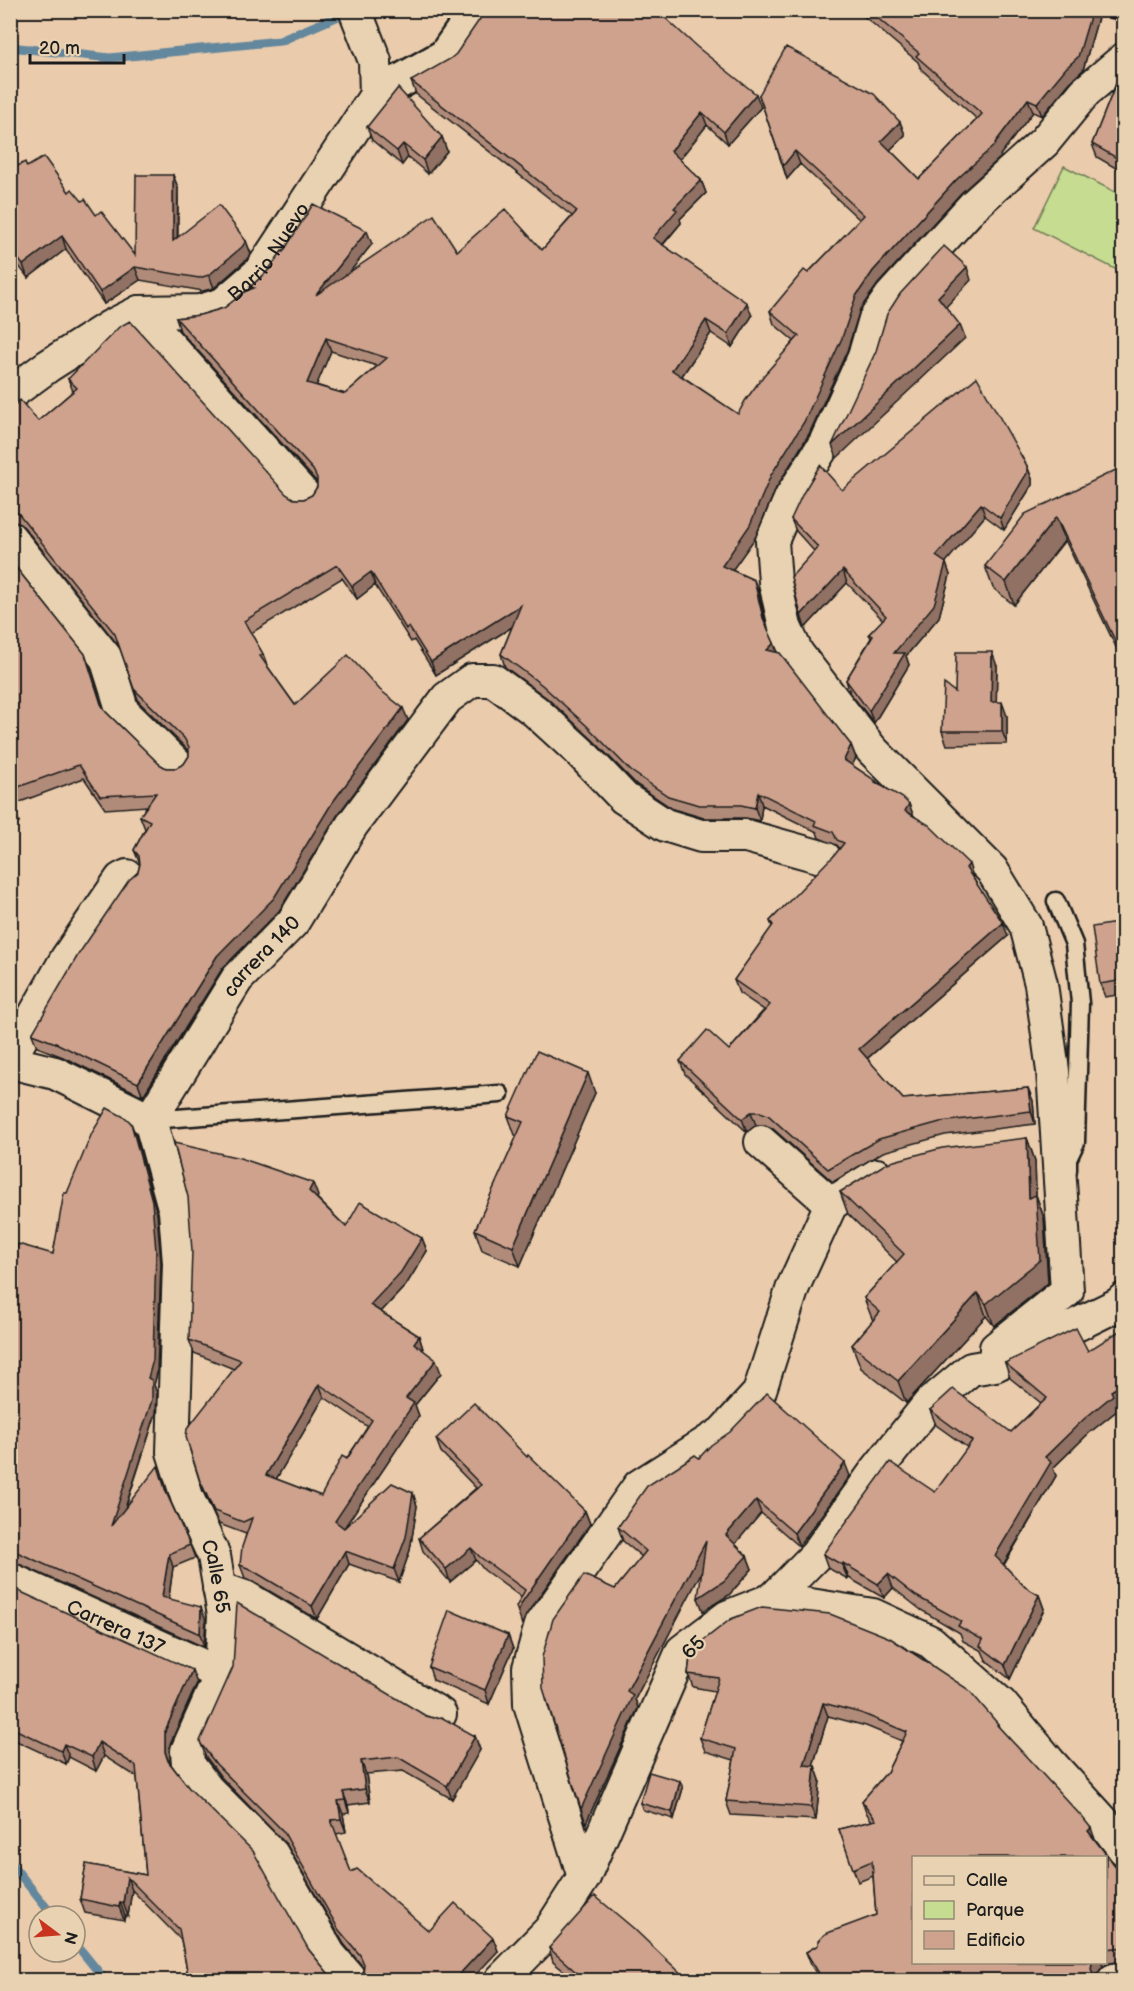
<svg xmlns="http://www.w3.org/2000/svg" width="1134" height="1991" viewBox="0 0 1134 1991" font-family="'Balsamiq Sans',sans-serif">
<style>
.green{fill:#c6dc91;stroke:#717c56;stroke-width:1.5}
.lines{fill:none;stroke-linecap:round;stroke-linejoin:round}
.stream{stroke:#63879d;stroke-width:9}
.lane-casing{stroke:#1c1c1c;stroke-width:21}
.street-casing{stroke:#1c1c1c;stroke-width:36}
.secondary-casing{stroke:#1c1c1c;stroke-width:38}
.lane{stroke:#e8d2b1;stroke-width:16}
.street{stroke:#e8d2b1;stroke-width:32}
.secondary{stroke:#e8d2b1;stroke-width:33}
.wall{fill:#b18b79;stroke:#1c1c1c;stroke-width:1.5;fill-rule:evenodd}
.shaded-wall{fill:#907163;stroke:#1c1c1c;stroke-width:1.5}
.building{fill:#cea28d;stroke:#1c1c1c;stroke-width:1.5;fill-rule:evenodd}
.labels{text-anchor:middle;stroke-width:4.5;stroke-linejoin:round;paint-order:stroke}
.street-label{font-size:20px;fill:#1c1c1c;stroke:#e8d2b1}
</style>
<rect width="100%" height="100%" fill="#eacbac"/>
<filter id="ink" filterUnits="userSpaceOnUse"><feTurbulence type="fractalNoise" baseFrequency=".0167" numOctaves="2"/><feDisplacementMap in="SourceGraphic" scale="12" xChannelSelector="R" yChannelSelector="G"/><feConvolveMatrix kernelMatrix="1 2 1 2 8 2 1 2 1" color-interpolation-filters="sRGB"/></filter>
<g filter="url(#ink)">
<!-- green -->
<path class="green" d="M1064,166L1123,196V273L1034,228Z"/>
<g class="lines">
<!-- stream -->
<g class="stream">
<path d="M10,47L110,58L280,41L350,11"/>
<path d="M10,1862L53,1916"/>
<path d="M75,1943L105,1980"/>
</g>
<defs>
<g id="lane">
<path d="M1056,901L1074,944L1080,1003L1076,1142L1068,1159V1170"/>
<path d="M150,1120L500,1094"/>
</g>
<g id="street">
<path d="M139,312L304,495"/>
<path id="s1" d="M10,394L48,366L111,326L139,312L200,311L223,304L260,272L376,95L375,61L355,10"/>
<path d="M10,538L106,658L123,712L176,764"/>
<path d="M10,1058L67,958L121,879L127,876"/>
<path id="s2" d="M10,1062L55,1073L150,1120L237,979L293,922L352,825L447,698L472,680H493L535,711L580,752L624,798L665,825L701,836H746L825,858"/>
<path id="s3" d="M150,1120L175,1211L179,1263L173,1452L187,1497L214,1556L224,1615L221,1674L187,1751L188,1764L207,1789L272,1854L329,1954L351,1980"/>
<path d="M761,1142L831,1204"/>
<path d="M999,1363L1119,1304L1124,1299"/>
<path id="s4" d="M10,1579L221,1674"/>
<path d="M219,1588L245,1597L440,1714"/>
<path d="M773,1599L816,1555L875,1472L929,1404L971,1369L995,1365L996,1348L1067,1291L1053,1071L1041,984L1026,926L992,870L872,750L797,653L785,627L775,582L772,541L791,497L825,443L864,357L875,319L891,296L974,205L1044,142L1085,92L1124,59"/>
<path d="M584,1877L530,1704L529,1668L541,1625L639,1486L722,1433L759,1393L793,1287L831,1204L877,1175"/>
<path d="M501,1980L550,1930L584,1877L682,1651L727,1617L773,1599L873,1615L931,1642L1001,1704L1050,1763L1102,1820L1124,1849"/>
<path d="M1114,1980L1124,1978"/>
</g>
<path id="secondary" d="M376,95L445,56L477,10"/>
</defs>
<!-- lane casing -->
<use href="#lane" class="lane-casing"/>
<!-- street casing -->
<use href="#street" class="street-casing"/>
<!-- secondary casing -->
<use href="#secondary" class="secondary-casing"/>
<!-- lane -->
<use href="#lane" class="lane"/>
<!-- street -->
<use href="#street" class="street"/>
<!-- secondary -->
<use href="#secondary" class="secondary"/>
</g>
<!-- wall -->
<g class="wall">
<path d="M856,10H1124V23L1099,14L1083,70L1071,81L1042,116L1033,112L1000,155L1001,157L961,193L878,284L860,309L847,351L809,434L776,488L755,538L732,570L754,580L759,593L766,626L777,653L851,745L856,758L852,765L909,804L913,815L973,877V878L1008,936L867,1059L903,1099L1028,1088L1033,1101L1035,1124L945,1135L883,1152L833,1182L772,1128L765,1125H756L747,1132L685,1074L680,1061L729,1050L764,1010L739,993L734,980L772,927L770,921L833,857L840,849L837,845L819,838L817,832L762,805L760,821L746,818H704L673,809L636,784L592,739L547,698L505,667L501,654L512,627L436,675L414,640L411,642L375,585L357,599L342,578L251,633L263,654L268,667L295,705L408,720L337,816L279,911L222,969L143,1096L63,1057L37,1047L32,1034L138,872L140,864L134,850L145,829L140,816L147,806L105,809L84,778L12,805L19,822L10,829V560L85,654L102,707L106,712L159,764L166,768H176L184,764L189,756V751L139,702L119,646L24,527L17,522L10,521V409L38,421L73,391L68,379L294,499H304L312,495L317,487V482L180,331L176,318L200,315L224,308L251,289L250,287L267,272L283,252L372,244L349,272L457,251L542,250L572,216L416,94L411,81L656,11L761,107L728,144L707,125L679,159L701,180L706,193L680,219L681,223L663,245L752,316L732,347L711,333L682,376L738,414L794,341L774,324L770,311L860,220L800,164L787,179L759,95L900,122L905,135L890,150L919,179L977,119L921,69L918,62L872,23ZM331,351L377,366L345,394L316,385Z"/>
<path d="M1123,66L1124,173L1097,157L1092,144Z"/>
<path d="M367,127L442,137L447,151L428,174L408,157L402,165L372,140Z"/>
<path d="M10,163L14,168L27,167L82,201L135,255L173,175L178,188V237L246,241L251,254L246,260L214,288L203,291L140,280L104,304L66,249L28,278L10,254Z"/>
<path d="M1027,466L1032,479V485L1004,530L985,516L945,562L950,575L939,617L906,656L909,665L874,723L850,693L846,680L871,638L869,634L883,620L847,583L805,628L814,551L796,531L791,519L842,490Z"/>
<path d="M1124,466V664L1065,540L1014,605L993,588L985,566Z"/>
<path d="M997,666L996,702L1007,716V744L947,745L942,731L955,692Z"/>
<path d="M1124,924V994L1105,997L1100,984Z"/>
<path d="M595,1093L520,1266L482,1250L475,1230L517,1136L515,1135L508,1116Z"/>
<path d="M136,1136L157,1214L161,1263L157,1373L154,1385L157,1393L156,1413L126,1507L162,1479L168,1496L190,1545L195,1558L173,1567L169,1598L206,1620L204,1647L17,1563L10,1561V1261L13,1262L53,1254L67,1193Z"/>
<path d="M1027,1138L1035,1161L1036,1195L1044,1218L1048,1283L994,1326L986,1316L906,1403L861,1368L852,1345L873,1321L864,1298L897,1262L848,1214L840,1192Z"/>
<path d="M318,1196L317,1198L346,1227L422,1238L427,1251L406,1285L381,1312L419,1336L423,1349V1350L441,1373L415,1405L419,1416L344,1528L413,1493L417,1506L410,1550L399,1582L349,1564L317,1619L254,1582L245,1578L240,1565L246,1534L219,1524L204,1491L199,1478L234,1369L194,1353L189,1340ZM324,1397L368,1427L321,1496L276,1479Z"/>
<path d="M1005,1363L1117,1405L1119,1409L1089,1433L1053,1468L1056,1476L1004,1565L1025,1587L1039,1595L1044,1609L1010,1679L986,1660L982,1651L963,1641L960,1633L921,1610L893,1588L884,1598L849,1578L848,1579L828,1568L823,1554L935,1492L968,1448L936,1425L930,1410L1011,1432L1041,1403L1010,1378Z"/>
<path d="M436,1439L527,1457L585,1511L590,1524L526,1615L522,1625L521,1597L484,1570L476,1560L450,1582L423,1551L419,1538L476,1488L441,1452Z"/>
<path d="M699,1458L850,1476L799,1546L761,1513L735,1544L747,1556L752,1569L729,1595L703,1611L702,1571L635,1699L638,1708L586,1823L581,1809L615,1589L642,1557L623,1541L618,1527Z"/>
<path d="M10,1587L197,1683L170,1744V1763L309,1950L332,1978L336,1980H189L181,1940L132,1890L128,1916H125L124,1920L85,1913L80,1899L86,1864L146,1875L137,1777L104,1756L96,1771L69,1757L66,1764L10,1738Z"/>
<path d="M508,1635L513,1649L489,1704L433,1680L429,1667Z"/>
<path d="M691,1650L998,1724L999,1728L1096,1841L1117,1868L1124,1865V1961L1110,1963L1103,1966L1097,1974V1979L1099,1980H820L811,1965L806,1952L876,1915L873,1876L858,1882L839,1829L872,1821L867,1814L862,1801L887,1772L902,1741L866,1726L828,1716L813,1766H815L820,1780L816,1820L731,1815L726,1801L734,1760L705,1751L700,1738L715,1691L693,1687L688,1674ZM1106,1857V1962H914Z"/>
<path d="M426,1716L475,1736L480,1750L452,1799L403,1771L366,1774L370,1802L348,1805L349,1813L343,1814L346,1832L336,1834L351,1872L429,1931L493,1938L498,1951L363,1973V1967L344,1944L287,1845L221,1777L206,1757L201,1744Z"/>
<path d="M683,1788L674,1819L643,1810L640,1803Z"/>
<path d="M549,1948L688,1980H575L553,1962Z"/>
</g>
<!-- shaded-wall -->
<g class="shaded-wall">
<path d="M1092,10H1098L1099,14L1083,70L1071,81L1042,116L1037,103Z"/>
<path d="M756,94L761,107L728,144L724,132Z"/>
<path d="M1028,99L1033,112L1000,155L1001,157L961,193L878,284L860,309L847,351L809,434L776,488L755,538L726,579L722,566L856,296L873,271L956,180L995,143Z"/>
<path d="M702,112L707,125L676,164L671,151Z"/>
<path d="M900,122L905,135L886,154L881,141Z"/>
<path d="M442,137L447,151L428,174L423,160Z"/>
<path d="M403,144L408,157L402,165L397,151Z"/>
<path d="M795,151L800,164L787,179L783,166Z"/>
<path d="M173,175L178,188L177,254L173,241Z"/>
<path d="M701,180L706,193L680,219L681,223L657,251L653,238L674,208Z"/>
<path d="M367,231L372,244L321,308L316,295Z"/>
<path d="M62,236L66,249L28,278L23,265Z"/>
<path d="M246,241L251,254L246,260L214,288L209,275Z"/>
<path d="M135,267L140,280L104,304L100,292Z"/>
<path d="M967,267L971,280L943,310L938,297Z"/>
<path d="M747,303L752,316L732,347L728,334Z"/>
<path d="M706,320L711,333L677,383L672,370Z"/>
<path d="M960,325L965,338L837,458L832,445Z"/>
<path d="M326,338L331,351L312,396L307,383Z"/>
<path d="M1027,466L1032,479V485L1004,530L1000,518Z"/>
<path d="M981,504L985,516L941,568L936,556Z"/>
<path d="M1056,517L1065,540L1014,605L1006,582Z"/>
<path d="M946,563L950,575L939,617L906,656L909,665L874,723L869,711L894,653Z"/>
<path d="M843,570L847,583L805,628L801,615Z"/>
<path d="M371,572L375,585L357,599L352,586Z"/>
<path d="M754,580L759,593L767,631L763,618Z"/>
<path d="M521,605L526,618L436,675L431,662Z"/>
<path d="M774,643L778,656L767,650Z"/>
<path d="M992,652L997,666L996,715L991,702Z"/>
<path d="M1002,702L1007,716V744L1002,731Z"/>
<path d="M403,708L408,720L337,816L279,911L222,969L143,1096L138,1083L217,956Z"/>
<path d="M851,745L856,758L848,773L844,760Z"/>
<path d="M758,792L762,805L760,821L755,808Z"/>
<path d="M909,804L914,817L905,811Z"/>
<path d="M15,810L19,822L10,829V813Z"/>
<path d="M969,864L973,877L971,881L966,868Z"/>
<path d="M1003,923L1008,936L863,1062L859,1049Z"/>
<path d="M588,1073L595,1093L520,1266L513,1247Z"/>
<path d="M1028,1088L1033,1101L1035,1124L1031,1111Z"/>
<path d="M751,1112L756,1125L747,1132L742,1119Z"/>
<path d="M131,1123L136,1136L157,1214L161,1263L157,1373L154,1385L157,1393L156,1413L115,1539L111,1526L148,1378Z"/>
<path d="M1027,1138L1035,1161L1036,1195L1044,1218L1048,1283L994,1326L986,1304L1029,1198Z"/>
<path d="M313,1183L318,1196L313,1204L309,1191Z"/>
<path d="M422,1238L427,1251L406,1285L375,1318L370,1305Z"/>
<path d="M978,1293L986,1316L906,1403L898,1381Z"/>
<path d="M419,1336L423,1349L419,1356L414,1343Z"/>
<path d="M436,1360L441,1373L415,1405L419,1416L340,1534L335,1521L406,1398Z"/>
<path d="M1124,1383V1401L1117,1405L1119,1409L1089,1433L1053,1468L1056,1476L1000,1570L995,1556L1045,1457L1111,1391Z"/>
<path d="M319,1384L324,1397L271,1488L266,1475Z"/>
<path d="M845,1463L850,1476L799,1546L794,1533Z"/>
<path d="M413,1493L417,1506L410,1550L399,1582L394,1569Z"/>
<path d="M756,1500L761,1513L731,1549L726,1535Z"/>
<path d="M585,1511L590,1524L526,1615L522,1625L518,1612L522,1602Z"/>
<path d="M706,1541L711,1554L635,1699L638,1708L586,1823L581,1809L627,1691Z"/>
<path d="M471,1548L476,1560L450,1582L446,1569Z"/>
<path d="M345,1551L349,1564L317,1619L312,1606Z"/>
<path d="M169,1554L173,1567L167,1610L162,1597Z"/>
<path d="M747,1556L752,1569L729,1595L703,1611L698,1598Z"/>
<path d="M843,1563L849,1578L848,1579L842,1565Z"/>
<path d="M888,1574L893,1588L884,1598L878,1584Z"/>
<path d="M1039,1595L1044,1609L1010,1679L1005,1665Z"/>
<path d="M201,1607L206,1620L204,1647L200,1634Z"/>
<path d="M508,1635L513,1649L489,1704L485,1690Z"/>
<path d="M192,1670L197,1683L170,1744V1765L165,1752V1731Z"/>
<path d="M823,1703L828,1716L809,1779L804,1765Z"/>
<path d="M475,1736L480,1750L452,1799L447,1786Z"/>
<path d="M99,1742L104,1756L96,1771L92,1757Z"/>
<path d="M64,1744L69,1757L66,1764L61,1751Z"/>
<path d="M361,1761L366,1774L370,1802L365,1789Z"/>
<path d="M815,1766L820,1780L816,1820L811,1807Z"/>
<path d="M680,1781L683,1788L674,1819L672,1812Z"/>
<path d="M343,1792L348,1805L349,1813L345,1800Z"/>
<path d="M338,1801L343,1814L346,1832L341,1819Z"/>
<path d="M1091,1828L1096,1842L1088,1831Z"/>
<path d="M127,1877L132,1890L128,1916L123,1903Z"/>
<path d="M120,1902L125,1916L124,1920L119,1907Z"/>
<path d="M493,1938L498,1951L471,1980H454Z"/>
<path d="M1092,1962H1101L1103,1966L1097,1974V1980L1091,1969Z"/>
</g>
<!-- building -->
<g class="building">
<path d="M486,10H654L660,13L697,47L756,94L724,132L702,112L671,151L701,180L674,208L677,210L653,238L747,303L728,334L706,320L672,370L738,414L745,401L764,375L799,336L770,311L804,270L808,273L864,215L795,151L783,166L759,95L786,47L874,94L900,122L881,141L919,179L982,114L916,56L919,53L868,10H1092L1078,57L1066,68L1037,103L1028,99L995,143L996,144L956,180L873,271L856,296L842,338L804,422L771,475L750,525L722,566L754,580L763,618L774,643L767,650L780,653L851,745L844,760L876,781L875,782L903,798L909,804L905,811L929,825L969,864L966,868L1003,923L859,1049L903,1099L1028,1088L1031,1111L940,1122L879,1139L828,1169L768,1115L760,1112H751L742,1119L680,1061L707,1030L729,1050L770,1005L734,980L773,925L770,921L828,861L833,857L844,843L837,840L833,832L814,825L816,821L758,792L755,808L741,805H699L668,796L631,771L587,726L542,685L501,654L521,605L431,662L409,627L406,629L371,572L352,586L337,565L244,621L263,654L260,656L295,705L348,655L380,690L403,708L332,803L274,898L217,956L138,1083L58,1044L32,1034L78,955L129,880L138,872L140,864L139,856L134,850L150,821L140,816L156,793L100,796L79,765L10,790V560L85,654L101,704L106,712L159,764L166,768H176L184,764L189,756V747L184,738L134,689L115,634L19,514L12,509L10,508V409L20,400L38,421L77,388L68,379L119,327L130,321L286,494L294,499H304L312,495L317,487V478L313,470L176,318L200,315L224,308L246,291L254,288L250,287L267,272L282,251L283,252L313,204L367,231L316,295L434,215L457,251L505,209L542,250L577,211L411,81L450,59L456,54ZM326,338L387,358L345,394L307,383Z"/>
<path d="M1123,66H1124V162L1092,144Z"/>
<path d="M398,88L442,137L423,160L403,144L397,151L367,127Z"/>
<path d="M44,157L69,192L72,189L82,201L85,199L96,215L101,211L135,255L136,175H173V241L219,205L246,241L242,247L209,275L199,278L135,267L100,292L62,236L23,265L10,248V163H11L14,168L25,162L27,167Z"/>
<path d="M944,246L967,267L938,297L960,325L832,445L876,351L887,314L900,294Z"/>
<path d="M977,377L1027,466V473L1000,518L981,504L936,556L946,563L934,605L894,653H905L869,711L846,680L873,636L869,634L886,616L843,570L801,615L791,577L818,547L791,519L803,493L820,465L842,490Z"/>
<path d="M1124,466V659L1056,517L1006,582L985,566L1025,514Z"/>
<path d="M956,652H992L991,702H1002V731H942L944,684L955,692Z"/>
<path d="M10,802L15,810L10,813Z"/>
<path d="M1123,922L1124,980L1100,984L1092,927Z"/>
<path d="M537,1051L588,1073L513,1247L475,1230L523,1122L508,1116Z"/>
<path d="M107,1108L126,1118L131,1123L152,1201L156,1251L153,1360L148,1378L152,1380V1400L111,1526L158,1466L166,1492L190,1545L169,1554L162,1597L201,1607L200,1634L10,1549V1261L13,1262L18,1244L53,1254L64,1193H67L92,1133Z"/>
<path d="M1027,1138L1029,1198L1036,1195L1040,1260L986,1304L978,1293L898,1381L852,1345L880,1312L864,1298L904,1254L840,1192L887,1163L942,1148Z"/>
<path d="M174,1143L240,1158L313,1183L309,1191L346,1227L360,1202L422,1238L401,1272L370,1305L419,1336L414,1343L436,1360L406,1398L414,1403L335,1521L344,1528L392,1483L413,1493L406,1537L394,1569L345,1551L312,1606L250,1569L240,1565L242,1547L252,1518L243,1522L214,1511L199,1478L186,1437L187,1429L241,1360L189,1340L192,1251L188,1197ZM319,1384L372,1420L347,1459L342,1456L321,1496L266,1475Z"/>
<path d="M1076,1328L1088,1351L1124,1328V1383L1111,1391L1113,1395L1084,1419L1045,1457L1051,1462L995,1556L1025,1587L1039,1595L1005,1665L980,1646L983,1640L958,1626L961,1621L916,1596L888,1574L878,1584L843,1563L842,1565L823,1554L890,1462L935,1492L972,1441L930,1410L953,1389L1011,1432L1047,1398L1005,1363Z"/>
<path d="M767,1393L845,1463L794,1533L756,1500L726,1535L747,1556L724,1581L698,1598L706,1541L627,1691L633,1695L581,1809L543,1688L542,1657L553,1619L584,1575L615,1589L646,1551L618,1527L647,1486L695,1455L699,1458L711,1445L730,1432Z"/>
<path d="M474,1403L527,1457L528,1455L585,1511L522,1602L518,1612L516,1607L525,1590L480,1557L471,1548L446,1569L419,1538L481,1485L436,1439Z"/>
<path d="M10,1587L192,1670L165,1731V1752L168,1761L189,1788L253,1851L309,1950L332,1978L336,1980H295L292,1975L286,1978L285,1975L256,1980H189L179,1929L127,1877L123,1903L120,1902L119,1907L80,1899L86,1864L146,1875L136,1766L99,1742L92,1757L64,1744L61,1751L10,1727Z"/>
<path d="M237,1603L426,1716L434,1718L441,1717L475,1736L447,1786L398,1757L361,1761L365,1789L343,1792L345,1800L338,1801L341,1819L331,1820L351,1872L357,1869L429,1931L455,1903L493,1938L454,1980H357L363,1973L364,1964L360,1955L339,1930L283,1831L216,1764L201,1744L200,1741L233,1667Z"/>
<path d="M762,1607L830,1614L890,1638L969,1690L998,1724L997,1725L1083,1818L1091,1828L1088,1831L1117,1868L1124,1865V1947L1106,1949V1857H914V1962H1092L1091,1969L1095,1978L1099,1980H823L806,1952L818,1945V1941L825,1934L876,1915L872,1861L853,1869L839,1829L876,1820L862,1801L887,1772L907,1732L861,1713L823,1703L804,1765L815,1766L811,1807L726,1801L736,1749L700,1738L719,1678L688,1674L691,1650L731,1619Z"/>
<path d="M449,1610L508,1635L485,1690L429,1667Z"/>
<path d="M649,1772L680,1781L672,1812L640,1803Z"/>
<path d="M595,1896L632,1927L688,1980H585L549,1948Z"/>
</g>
</g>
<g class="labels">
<!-- street labels -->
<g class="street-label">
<text dy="7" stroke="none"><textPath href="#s1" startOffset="308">Barrio Nuevo</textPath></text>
<text dy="7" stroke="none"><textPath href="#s2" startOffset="351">carrera 140</textPath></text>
<text dy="7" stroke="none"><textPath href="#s3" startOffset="468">Calle 65</textPath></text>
<text dy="7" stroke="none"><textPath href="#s4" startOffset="116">Carrera 137</textPath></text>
<text transform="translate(693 1647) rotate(-45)" y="7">65</text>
</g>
</g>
<!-- margin -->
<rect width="1134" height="1991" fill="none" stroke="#e8d2b1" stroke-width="36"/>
<rect x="18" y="18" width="1098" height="1955" fill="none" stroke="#1c1c1c" stroke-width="2" filter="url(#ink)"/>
<!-- legend -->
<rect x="912" y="1856" width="195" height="108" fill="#e8d2b1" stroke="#968975" stroke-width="1.5"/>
<rect x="924" y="1876" width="30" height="9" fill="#e8d2b1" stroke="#968975" stroke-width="1.5"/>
<text x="966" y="1886" font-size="18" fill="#1c1c1c">Calle</text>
<rect x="924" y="1901" width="30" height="18" fill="#c6dc91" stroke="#968975" stroke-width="1.5"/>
<text x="966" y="1916" font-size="18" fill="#1c1c1c">Parque</text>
<rect x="924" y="1931" width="30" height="18" fill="#cea28d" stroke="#968975" stroke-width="1.5"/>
<text x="966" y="1946" font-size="18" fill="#1c1c1c">Edificio</text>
<!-- north arrow -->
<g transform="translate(57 1934) rotate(106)"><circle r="28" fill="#e8d2b1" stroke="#968975" stroke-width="1.5"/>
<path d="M0-4.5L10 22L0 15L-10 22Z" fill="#c8321e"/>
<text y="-9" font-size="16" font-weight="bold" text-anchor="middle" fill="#1c1c1c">N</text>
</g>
<!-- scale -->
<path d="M30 54v9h94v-9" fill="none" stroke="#1c1c1c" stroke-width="3"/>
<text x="39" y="54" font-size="18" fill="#1c1c1c" stroke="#e8d2b1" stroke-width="4.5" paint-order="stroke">20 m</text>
</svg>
